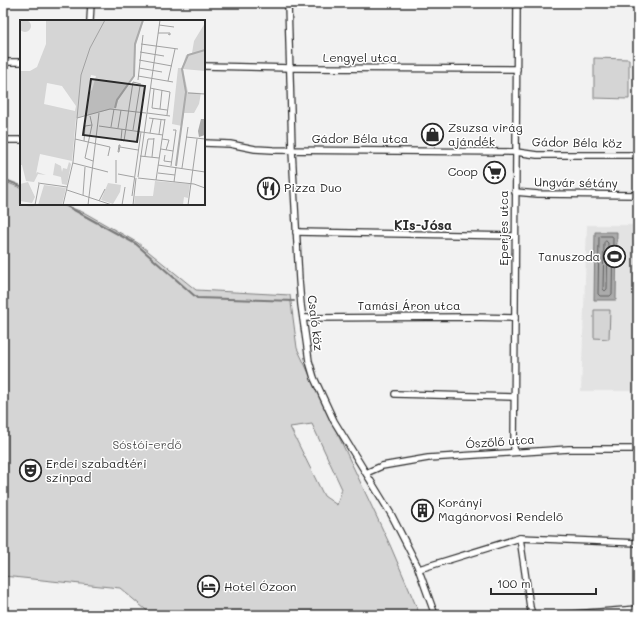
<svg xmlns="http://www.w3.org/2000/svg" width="641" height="618" viewBox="0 0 641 618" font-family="Mali,sans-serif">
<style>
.built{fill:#e3e3e3}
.green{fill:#d5d5d5;stroke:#808080;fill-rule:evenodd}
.water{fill:#ababab;stroke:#787878}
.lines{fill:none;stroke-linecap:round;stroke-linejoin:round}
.shore{stroke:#5e5e5e;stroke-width:1}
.stream{stroke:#787878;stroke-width:2}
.minor-casing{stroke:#2b2b2b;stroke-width:8}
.minor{stroke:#fff;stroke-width:5.5}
.labels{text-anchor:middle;stroke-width:3;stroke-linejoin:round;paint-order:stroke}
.street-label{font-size:12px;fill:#2b2b2b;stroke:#fff}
.poi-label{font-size:12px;fill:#2b2b2b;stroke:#fff;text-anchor:start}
.park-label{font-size:12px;fill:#565656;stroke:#fff}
.neighbourhood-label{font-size:13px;font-weight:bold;fill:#2b2b2b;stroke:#fff}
.inset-river{fill:none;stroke:#ababab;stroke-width:2}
.inset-road{fill:none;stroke:#a2a2a2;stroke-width:1}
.view{fill:#2b2b2b;fill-opacity:0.15;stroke:#2b2b2b;stroke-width:2}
.inset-edge{fill:none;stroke:#2b2b2b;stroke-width:2}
</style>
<rect width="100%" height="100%" fill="#f2f2f2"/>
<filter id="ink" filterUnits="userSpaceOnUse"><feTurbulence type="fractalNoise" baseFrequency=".025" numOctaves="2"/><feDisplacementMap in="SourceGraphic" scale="8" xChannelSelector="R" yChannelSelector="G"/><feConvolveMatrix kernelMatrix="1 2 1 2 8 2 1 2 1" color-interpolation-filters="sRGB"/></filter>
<g filter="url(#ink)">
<!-- built -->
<g class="built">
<path d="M587,225H638V391H581Z"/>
<path d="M297,611H376V615H291Z"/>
</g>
<!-- green -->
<g class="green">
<path d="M594,58L629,59V99L594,98Z"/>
<path d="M3,181L21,188V204H61L85,213L138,243L196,290L290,295L297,348L390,545L420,615H376V611H297L291,615H152L120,588L3,576ZM312,424L342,489L337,505L324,496L290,427Z"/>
<path d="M594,310H610L609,339L594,338Z"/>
</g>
<!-- water -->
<path class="water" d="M595,232H617L616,300H594Z"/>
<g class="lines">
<!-- shore -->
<g class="shore">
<path d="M601,236H612L613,238L612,294L610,296H600L598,294L599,238Z"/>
<path d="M606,241L608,243L607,289L605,291L603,289L604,243Z"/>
</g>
<!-- stream -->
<g class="stream">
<path d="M3,179L21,186"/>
<path d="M63,204L136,244L197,298L294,301"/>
</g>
<defs>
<g id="minor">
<path d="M288,3L292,150L299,280L301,305L309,361L314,378L334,421L391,514L417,565L435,615"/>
<path d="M90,21L91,3"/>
<path d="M3,62H21"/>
<path d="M204,66L291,68L517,69"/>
<path d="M3,140H21"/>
<path d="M204,143L230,144L255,149L273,150L516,152L537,155H638"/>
<path d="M515,192L538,194L638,195"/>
<path d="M296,232L515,236"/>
<path d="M303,318L470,317L515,318"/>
<path d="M395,394L514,397"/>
<path d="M514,452L517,3"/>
<path d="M366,473L382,466L428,458L569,449H638"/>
<path d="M520,538L530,607L532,614L535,615"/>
<path d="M419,569L520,538L638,543"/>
<path d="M561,615L638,609"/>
</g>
</defs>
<!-- minor casing -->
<use href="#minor" class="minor-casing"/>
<!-- minor -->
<use href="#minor" class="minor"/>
</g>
</g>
<!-- icons -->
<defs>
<symbol id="shop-ring" viewBox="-11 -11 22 22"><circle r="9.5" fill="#fff" stroke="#2b2b2b" stroke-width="1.5"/><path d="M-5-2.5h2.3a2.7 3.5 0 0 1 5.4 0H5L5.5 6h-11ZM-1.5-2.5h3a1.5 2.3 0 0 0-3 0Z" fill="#2b2b2b"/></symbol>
<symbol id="supermarket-ring" viewBox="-11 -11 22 22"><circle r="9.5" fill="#fff" stroke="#2b2b2b" stroke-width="1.5"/><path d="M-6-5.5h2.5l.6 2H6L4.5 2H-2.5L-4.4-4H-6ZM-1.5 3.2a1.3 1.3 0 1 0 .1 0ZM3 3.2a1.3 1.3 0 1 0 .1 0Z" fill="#2b2b2b"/></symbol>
<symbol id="restaurant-ring" viewBox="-11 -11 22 22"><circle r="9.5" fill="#fff" stroke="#2b2b2b" stroke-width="1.5"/><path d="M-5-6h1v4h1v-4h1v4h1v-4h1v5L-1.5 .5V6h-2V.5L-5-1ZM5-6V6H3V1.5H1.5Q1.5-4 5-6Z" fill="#2b2b2b"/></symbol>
<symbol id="stadium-ring" viewBox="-11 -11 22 22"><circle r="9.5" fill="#fff" stroke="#2b2b2b" stroke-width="1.5"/><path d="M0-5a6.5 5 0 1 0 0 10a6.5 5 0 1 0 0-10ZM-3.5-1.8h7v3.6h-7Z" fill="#2b2b2b"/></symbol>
<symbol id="theatre-ring" viewBox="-11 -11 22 22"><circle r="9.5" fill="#fff" stroke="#2b2b2b" stroke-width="1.5"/><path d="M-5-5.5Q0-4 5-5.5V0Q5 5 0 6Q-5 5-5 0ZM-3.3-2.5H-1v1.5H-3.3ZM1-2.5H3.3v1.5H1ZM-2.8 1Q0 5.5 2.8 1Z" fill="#2b2b2b"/></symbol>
<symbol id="building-ring" viewBox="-11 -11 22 22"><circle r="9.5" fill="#fff" stroke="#2b2b2b" stroke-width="1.5"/><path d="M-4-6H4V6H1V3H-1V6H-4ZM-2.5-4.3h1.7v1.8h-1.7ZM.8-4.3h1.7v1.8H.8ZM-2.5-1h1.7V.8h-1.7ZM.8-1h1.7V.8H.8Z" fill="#2b2b2b"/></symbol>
<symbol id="hotel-ring" viewBox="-11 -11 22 22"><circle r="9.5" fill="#fff" stroke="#2b2b2b" stroke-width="1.5"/><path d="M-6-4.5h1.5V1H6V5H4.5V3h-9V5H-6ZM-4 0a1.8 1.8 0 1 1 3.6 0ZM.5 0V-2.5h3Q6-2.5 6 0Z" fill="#2b2b2b"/></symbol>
</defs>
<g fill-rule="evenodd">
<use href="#shop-ring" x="420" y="122" width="25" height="25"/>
<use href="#supermarket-ring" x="482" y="160" width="25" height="25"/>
<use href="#restaurant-ring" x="256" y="176" width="25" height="25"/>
<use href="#stadium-ring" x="602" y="244" width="25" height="25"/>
<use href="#theatre-ring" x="18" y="458" width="25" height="25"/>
<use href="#building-ring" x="410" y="498" width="25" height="25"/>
<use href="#hotel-ring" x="196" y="574" width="25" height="25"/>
</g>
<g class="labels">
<!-- street labels -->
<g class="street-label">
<text x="360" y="62">Lengyel utca</text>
<text x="360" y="143">Gádor Béla utca</text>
<text transform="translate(577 143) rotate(1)" y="4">Gádor Béla köz</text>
<text transform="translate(576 183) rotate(1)" y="4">Ungvár sétány</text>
<text transform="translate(504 228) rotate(-90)" y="4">Eperjes utca</text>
<text x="409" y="310">Tamási Áron utca</text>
<text transform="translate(315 323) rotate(83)" y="4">Csaló köz</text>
<text transform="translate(500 442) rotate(-4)" y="4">Ószőlő utca</text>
</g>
<!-- poi labels -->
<g class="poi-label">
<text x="448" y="132">Zsuzsa virág<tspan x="448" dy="14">ajándék</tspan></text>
<text x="478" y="176" text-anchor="end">Coop</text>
<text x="284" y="192">Pizza Duo</text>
<text x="600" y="261" text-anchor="end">Tanuszoda</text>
<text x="46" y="468">Erdei szabadtéri<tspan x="46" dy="14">színpad</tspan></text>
<text x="438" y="507">Korányi<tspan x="438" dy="14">Magánorvosi Rendelő</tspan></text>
<text x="224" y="591">Hotel Ózoon</text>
</g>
<!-- park labels -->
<g class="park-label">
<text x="147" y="449">Sóstói-erdő</text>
</g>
<!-- neighbourhood labels -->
<g class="neighbourhood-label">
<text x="423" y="230">KIs-Jósa</text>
</g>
</g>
<!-- overview -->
<g transform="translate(20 20)">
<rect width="185" height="185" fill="#f2f2f2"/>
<path d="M-1 6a6 6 0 1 1 12 0a6 6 0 1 1-12 0ZM26,0H124L116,25L114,56L98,80L96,88L56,98L52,141L20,134L16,154L17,152L26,155L18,154L14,162L6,161L2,145H0V51H10L17,47L26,24ZM71,55L76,56L72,70L68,74ZM27,63L42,66L56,86L55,91L24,84ZM185,3V51L163,49L168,72L181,73L179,84L174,93H164L162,106L152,104L158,48H162L166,35L172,33L174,21ZM49,142L51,144L47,165L42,164L41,157L33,155L35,143L41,146L42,152L43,148L47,149ZM135,161L170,164L168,178L164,177L163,185H114L115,176H133ZM8,162L15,177L12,183L0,181V164ZM88,163L101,165L100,172L93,184L81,180ZM24,165L46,168L42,185H18Z" fill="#d5d5d5" fill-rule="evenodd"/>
<path d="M181,99H185V115L179,117L178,111Z" fill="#ababab"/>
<path class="inset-river" d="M95,88L97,80L114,56L115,24L123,0M156,146L166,72L162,49L168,35L185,30"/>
<path class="inset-road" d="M139,5L154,7M138,13H150V15L148,14M121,24L158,29M120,32L144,36M119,40L152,46M119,48L142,52M118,56L153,62M118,60L123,15M148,61L155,29M130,68L150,72L147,95M134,69L132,88L147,90M168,73L185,74M140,89L142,70M127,93L150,96M70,96L72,105L65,138L73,141M57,98L90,89L126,93M129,98L145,100M79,106L143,115M91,107L94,89M98,108L101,90M102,109L101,120L104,121L113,62L121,64M113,110L120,66M130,113L133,99M139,114L141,100M166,117L185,119M55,119L90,127L88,136M142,119L149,120L146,130M64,121L65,106L72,105M99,125H100L99,132H98ZM100,127L118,130M141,129L153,131M145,135L144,141L152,142M120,136L139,138M125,136L128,119H134M132,137L134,118M96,140V163M53,143L88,152M138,145L185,152M151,146L156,110H153M162,148L168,107M138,153L155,155M98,154L114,157M118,157L140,0M118,158L174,164L185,168M136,160L145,99M154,162L156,147M18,163L47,167M47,170L92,185M63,175L65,147M112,176L121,112M79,181L85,169M15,185L19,164M43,185L53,142L61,55L70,28L85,0M68,185L79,93M102,185L105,167M113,185L116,158M168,185L177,119"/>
<path class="view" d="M71,59L125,66L117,122L63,115Z"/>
<rect width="185" height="185" class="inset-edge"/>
</g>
<!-- margin -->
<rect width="641" height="618" fill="none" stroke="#fff" stroke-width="16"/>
<rect x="8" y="8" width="625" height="602" fill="none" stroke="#2b2b2b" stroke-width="1.5" filter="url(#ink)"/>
<!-- scale -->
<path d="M491 588v6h105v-6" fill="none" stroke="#2b2b2b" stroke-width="2"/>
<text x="497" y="588" font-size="12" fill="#2b2b2b" stroke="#ffffff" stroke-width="3" paint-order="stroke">100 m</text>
</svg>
